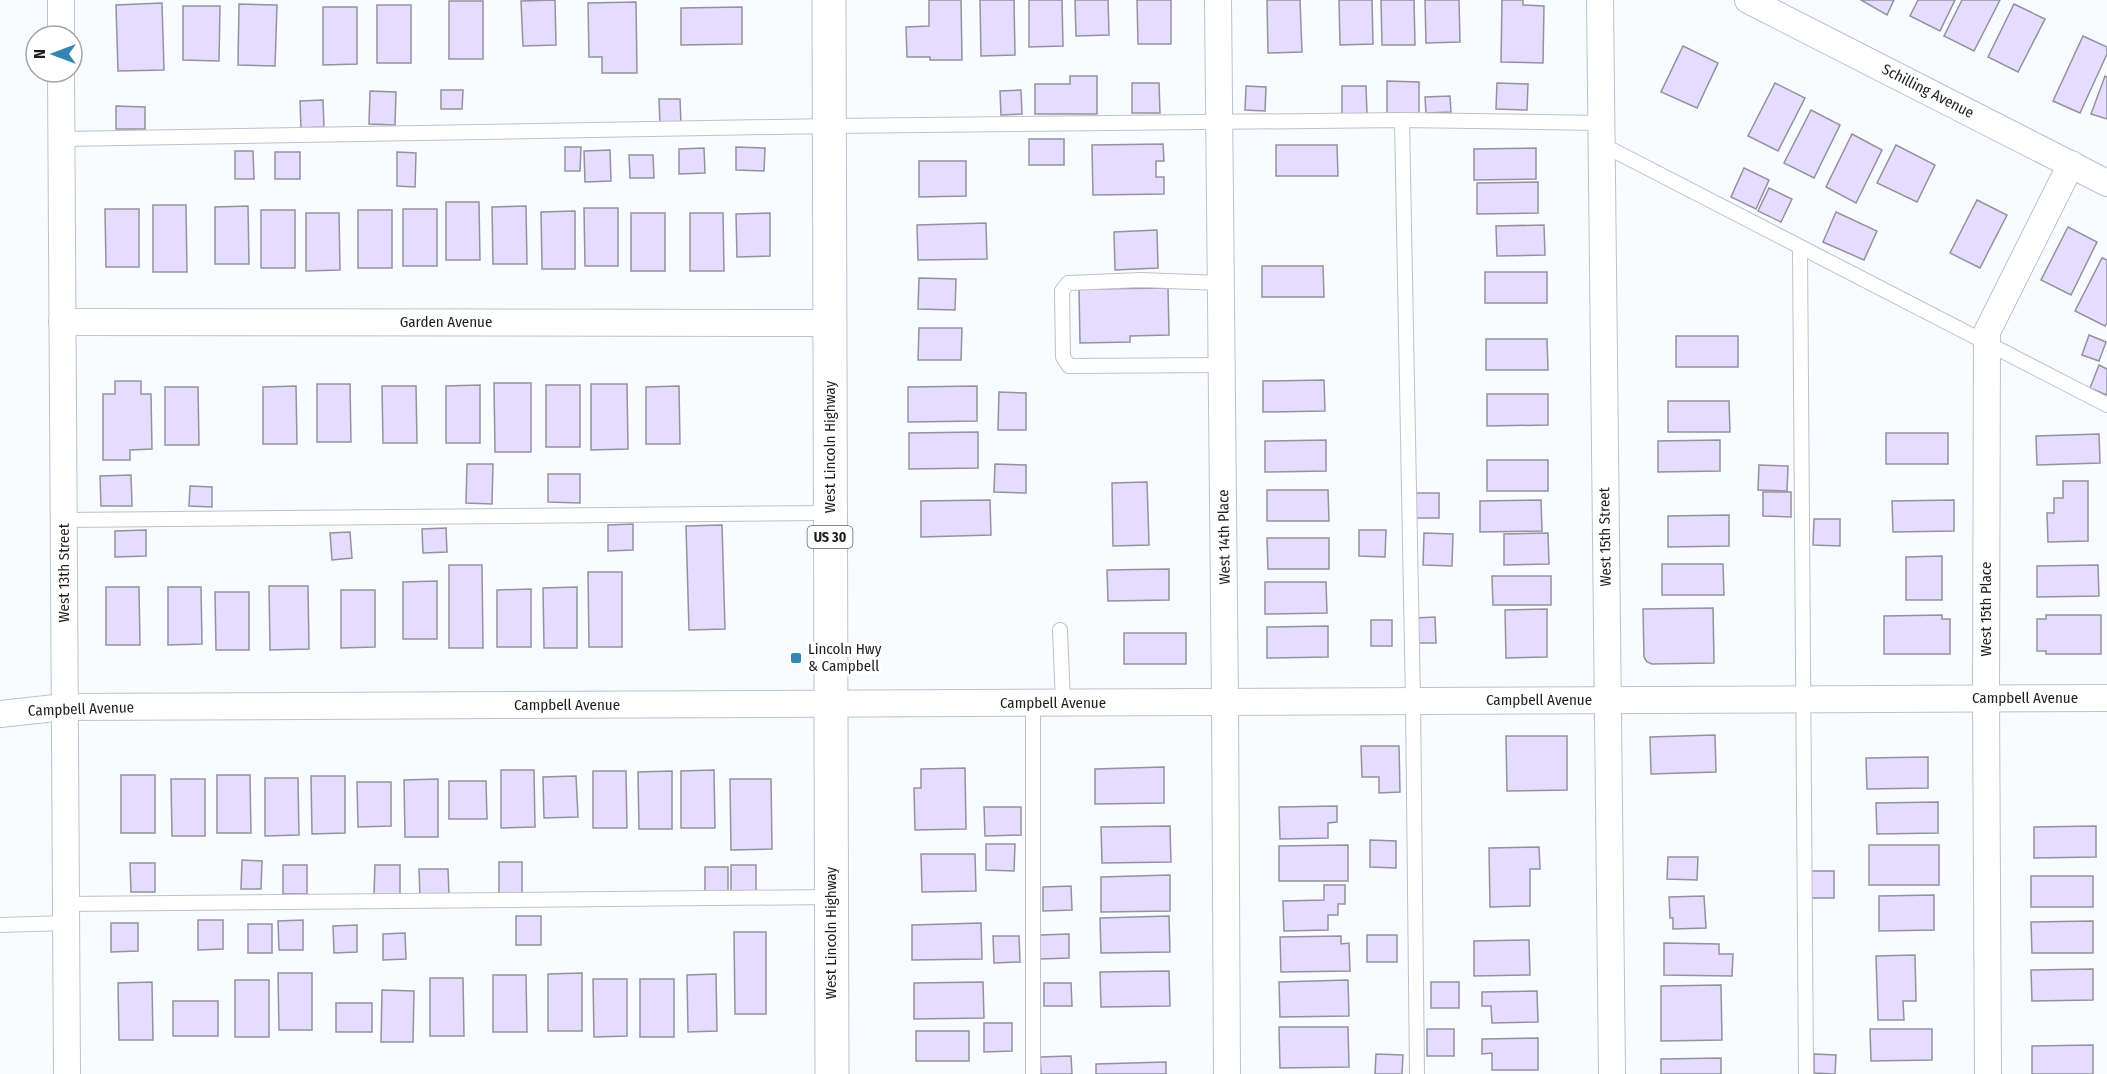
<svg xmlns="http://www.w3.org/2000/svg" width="2107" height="1074" viewBox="0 0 2107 1074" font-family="'Fira Sans Condensed',sans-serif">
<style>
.building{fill:#e6dcff;stroke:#94929c;stroke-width:1.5}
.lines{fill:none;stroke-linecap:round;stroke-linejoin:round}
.service-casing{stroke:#bcc1cb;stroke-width:16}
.minor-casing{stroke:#bcc1cb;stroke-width:28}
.primary-casing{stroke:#bcc1cb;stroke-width:35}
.service{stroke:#fff;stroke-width:14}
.minor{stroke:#fff;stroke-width:26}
.primary{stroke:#fff;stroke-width:33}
.poi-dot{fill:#3385b6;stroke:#fff;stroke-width:2}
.labels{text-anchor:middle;stroke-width:6;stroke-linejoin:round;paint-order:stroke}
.shield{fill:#fff;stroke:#606264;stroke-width:1.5}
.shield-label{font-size:14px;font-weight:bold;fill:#1c1e22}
.street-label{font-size:15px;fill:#1c1e22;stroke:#fff}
.poi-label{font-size:15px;fill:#1c1e22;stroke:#fff;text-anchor:start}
</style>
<rect width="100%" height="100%" fill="#f8fbff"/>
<!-- building -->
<g class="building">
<path d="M555,0L556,45L523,46L521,1Z"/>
<path d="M929,0H961L962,60H930V57H907L906,27L929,26Z"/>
<path d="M980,0H1014L1015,55L981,56Z"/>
<path d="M1029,0H1062L1063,46L1029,47Z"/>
<path d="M1075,0H1108L1109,35L1076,36Z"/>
<path d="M1137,0H1171V44H1138Z"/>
<path d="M1267,0H1300L1302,52L1268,53Z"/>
<path d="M1339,0H1372L1373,44L1340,45Z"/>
<path d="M1381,0H1414L1415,45H1382Z"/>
<path d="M1425,0H1459L1460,42L1426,43Z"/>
<path d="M1502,0H1523V5L1544,6L1543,63L1501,62Z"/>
<path d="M1861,0H1894L1887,15Z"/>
<path d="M1918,0H1955L1940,31L1910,16Z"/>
<path d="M1962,0H2000L1974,51L1944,36Z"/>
<rect x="449" y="1" width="34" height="58"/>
<path d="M636,2L637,73H602V57H589L588,3Z"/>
<path d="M162,3L164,70L118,71L116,5Z"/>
<path d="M239,4L277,5L275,66L238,65Z"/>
<path d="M2014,4L2045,19L2018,72L1988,57Z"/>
<rect x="377" y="5" width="34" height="58"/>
<path d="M183,6H220L219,61L183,60Z"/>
<path d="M323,7H357V64L323,65Z"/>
<path d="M742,7V44L681,45V8Z"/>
<path d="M2083,36L2107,47V54L2080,113L2053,101Z"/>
<path d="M1683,46L1718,63L1697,108L1661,92Z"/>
<path d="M1070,76H1097V114H1035V84H1070Z"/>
<path d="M2105,76L2107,77V119L2091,114Z"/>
<path d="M1387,81L1419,82V114L1387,113Z"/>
<path d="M1132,83H1159L1160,113H1132Z"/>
<path d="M1497,83L1528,84L1527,110L1496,109Z"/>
<path d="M1775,83L1805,98L1778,151L1748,136Z"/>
<path d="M1246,86L1266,87L1265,111L1245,110Z"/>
<path d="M1342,86H1366L1367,114H1342Z"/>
<path d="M441,90H463L462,109H441Z"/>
<path d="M1021,90L1022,114L1001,115L1000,91Z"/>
<path d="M370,91L396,92L395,125L369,124Z"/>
<path d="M1450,96L1451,112L1426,113L1425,97Z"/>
<path d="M659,99H680L681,124L660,125Z"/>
<path d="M323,100L324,127L301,128L300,101Z"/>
<path d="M116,106L145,107V129H116Z"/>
<path d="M1811,110L1840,125L1814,178L1784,163Z"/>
<path d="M1852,134L1882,150L1856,203L1826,187Z"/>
<rect x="1029" y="139" width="35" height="26"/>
<path d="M1163,144L1164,161H1156V177H1164V194L1093,195L1092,145Z"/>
<path d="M1276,145H1337L1338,176H1276Z"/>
<path d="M1896,145L1935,165L1917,202L1877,183Z"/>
<path d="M565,147H581L580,171H565Z"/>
<path d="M736,147L765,148L764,171L736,170Z"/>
<path d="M704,148L705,173L679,174V149Z"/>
<path d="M1536,148V179L1474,180V149Z"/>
<path d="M610,150L611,181L585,182L584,151Z"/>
<path d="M235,151H253L254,179H235Z"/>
<rect x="275" y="152" width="25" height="27"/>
<path d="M397,152L416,153L415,187L397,186Z"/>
<path d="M629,155H653L654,178H630Z"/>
<path d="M919,161H966V196L919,197Z"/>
<path d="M1744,168L1769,180L1756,209L1731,197Z"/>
<path d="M1538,182V213L1477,214V183Z"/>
<path d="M1769,188L1792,199L1781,222L1758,211Z"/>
<path d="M1977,200L2007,215L1980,268L1950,253Z"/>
<path d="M446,202H479L480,260H446Z"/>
<path d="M153,205H186L187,272H153Z"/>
<path d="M248,206L249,264H215V207Z"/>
<path d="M526,206L527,264H493L492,207Z"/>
<path d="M584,208H618V266H585Z"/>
<path d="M105,209H139V267H106Z"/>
<rect x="403" y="209" width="34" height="57"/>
<rect x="261" y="210" width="34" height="58"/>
<rect x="358" y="210" width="34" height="58"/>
<path d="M575,211V269H542L541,212Z"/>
<path d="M1836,212L1877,231L1864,260L1823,242Z"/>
<path d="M306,213H339L340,270L306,271Z"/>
<rect x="631" y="213" width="34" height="58"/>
<path d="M690,213H723L724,271H690Z"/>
<path d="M770,213V256L737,257L736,214Z"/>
<path d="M986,223L987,259L918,260L917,225Z"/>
<path d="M1544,225L1545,255L1497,256L1496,226Z"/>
<path d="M2068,227L2097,242L2071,295L2041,280Z"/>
<path d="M1157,230L1158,268L1115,270L1114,232Z"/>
<path d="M2102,258L2107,260V323L2105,326L2075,311Z"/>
<path d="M1262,266H1323L1324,297H1262Z"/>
<rect x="1485" y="272" width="62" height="31"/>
<path d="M919,278L956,279L955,310L918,309Z"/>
<path d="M1168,288L1169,335L1130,336V342L1080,343L1079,289Z"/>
<path d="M919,328H962L961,360H918Z"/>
<path d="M2089,335L2106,342L2099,361L2082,355Z"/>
<rect x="1676" y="336" width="62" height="31"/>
<path d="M1486,339H1547L1548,370H1486Z"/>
<path d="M2099,365L2107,369V395L2090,388Z"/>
<path d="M1324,380L1325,411L1263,412V381Z"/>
<path d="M115,381H141V394H151L152,449L130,450V460H103V394H115Z"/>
<path d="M494,383H531V452H495Z"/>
<path d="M317,384H350L351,442H317Z"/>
<path d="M591,384H627L628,449L591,450Z"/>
<path d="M480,385V443H446V386Z"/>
<rect x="546" y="385" width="34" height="62"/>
<path d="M296,386L297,444H263V387Z"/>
<path d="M382,386H416L417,443H383Z"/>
<path d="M679,386L680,444H646V387Z"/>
<path d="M977,386V421L908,422V387Z"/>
<path d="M165,387H198L199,445H165Z"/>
<path d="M999,392L1026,393V430H998Z"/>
<path d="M1487,394H1548V425L1487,426Z"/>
<path d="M1668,401H1729L1730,432H1668Z"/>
<path d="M978,432V468L909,469V433Z"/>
<rect x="1886" y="433" width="62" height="31"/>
<path d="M2099,434L2100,463L2037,465L2036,436Z"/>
<path d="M1326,440V471L1265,472V441Z"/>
<path d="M1720,440V471L1658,472V441Z"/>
<rect x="1487" y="460" width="61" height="31"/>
<path d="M467,464H493L492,504L466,503Z"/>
<path d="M995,464L1026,465V493L994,492Z"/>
<path d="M1759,465L1788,466L1787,491L1758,490Z"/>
<path d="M548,474H580V503L548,502Z"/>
<path d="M131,475L132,506H101L100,476Z"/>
<path d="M2063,481H2088V541L2048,542L2047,513H2054V498H2063Z"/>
<path d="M1147,482L1149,545L1113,546L1112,483Z"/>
<path d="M190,486L212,487V507L189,506Z"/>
<path d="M1267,490H1328L1329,521H1267Z"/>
<path d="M1763,492H1791V517L1763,516Z"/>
<path d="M1413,493H1439V518H1412Z"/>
<path d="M990,500L991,535L921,537V501Z"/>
<path d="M1541,500L1542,531L1480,532V501Z"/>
<path d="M1954,500V531L1893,532L1892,501Z"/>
<path d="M1729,515V546L1668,547V516Z"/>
<path d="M1814,519H1840V546L1813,545Z"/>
<path d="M633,524V550L608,551V525Z"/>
<path d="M722,525L725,629L689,630L686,526Z"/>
<path d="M446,528L447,552L423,553L422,529Z"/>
<path d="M146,530V556L115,557V531Z"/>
<path d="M1359,530H1386L1385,557L1359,556Z"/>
<path d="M350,532L352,558L332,560L330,533Z"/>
<path d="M1424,533L1453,534L1452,566L1423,565Z"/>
<path d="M1548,533L1549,564L1504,565V534Z"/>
<path d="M1267,538H1329V569H1268Z"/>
<path d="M1942,556V600H1906V557Z"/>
<path d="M1662,564H1723L1724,595H1662Z"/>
<path d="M449,565H482L483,648H449Z"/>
<path d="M2098,565L2099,596L2037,597V566Z"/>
<path d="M1169,569V600L1108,601L1107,570Z"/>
<path d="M588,572H622V647H589Z"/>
<path d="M1492,576H1551V605H1493Z"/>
<path d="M437,581V639H403V582Z"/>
<path d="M1265,582H1326L1327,613L1265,614Z"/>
<path d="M269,586H308L309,649L270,650Z"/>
<path d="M106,587H139L140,645H106Z"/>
<path d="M168,587H201L202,644L168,645Z"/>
<path d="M577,587V648H544L543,588Z"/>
<path d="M531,589V647H497V590Z"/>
<path d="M341,590H375V647L341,648Z"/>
<path d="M215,592H249V650H216Z"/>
<path d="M1713,608L1714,663L1652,664L1647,662L1644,657L1643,609Z"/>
<path d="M1547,609V657L1506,658L1505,610Z"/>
<path d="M1942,615V619H1950V654H1884V616Z"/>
<path d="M2046,615H2101V654H2046V651H2037V619H2046Z"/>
<path d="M1435,617L1436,643H1416L1415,618Z"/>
<rect x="1371" y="620" width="21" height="26"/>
<path d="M1328,626V657L1267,658V627Z"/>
<rect x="1124" y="633" width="62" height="31"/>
<path d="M1715,735L1716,772L1651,774L1650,737Z"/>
<path d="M1506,736H1567V790L1507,791Z"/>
<path d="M1361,746H1399L1400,792L1379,793V777H1362Z"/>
<path d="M1928,757V788L1867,789L1866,758Z"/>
<path d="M1164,767V803L1095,804V769Z"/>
<path d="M965,768L966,829L915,830L914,788H921V769Z"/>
<path d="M501,770H534L535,827L501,828Z"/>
<path d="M714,770L715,828H681V771Z"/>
<path d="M593,771H626L627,828H593Z"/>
<path d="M672,771V829H639L638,772Z"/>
<rect x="121" y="775" width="34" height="58"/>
<path d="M217,775H250L251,833H217Z"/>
<path d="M311,776H345V833L312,834Z"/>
<path d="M576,776L578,817L544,818L543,777Z"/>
<path d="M265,778H298L299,835L265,836Z"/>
<path d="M171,779H205V836H172Z"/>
<path d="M438,779V837H405L404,780Z"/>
<path d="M730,779H771L772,849L731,850Z"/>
<path d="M449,781H486L487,819H449Z"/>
<path d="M357,782H391V826L358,827Z"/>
<path d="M1938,802V833L1877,834L1876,803Z"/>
<path d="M1337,806V822L1328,823V838L1280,839L1279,807Z"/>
<path d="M984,807H1021V835L985,836Z"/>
<path d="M1170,826L1171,862L1102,863L1101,827Z"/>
<path d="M2096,826V857L2034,858V827Z"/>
<path d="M1370,840L1396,841V868L1370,867Z"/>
<path d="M986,844H1015L1014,871L986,870Z"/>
<path d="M1348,845V881H1279V846Z"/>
<rect x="1869" y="845" width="70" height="40"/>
<path d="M1539,847L1540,869H1530V906L1490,907L1489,848Z"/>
<path d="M921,854H975L976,891L922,892Z"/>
<path d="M1668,857H1698L1697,880L1667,879Z"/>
<path d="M242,860L262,861L261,889H241Z"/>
<rect x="499" y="862" width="23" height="31"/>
<path d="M130,863H155V892H131Z"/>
<rect x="283" y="865" width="24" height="29"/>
<path d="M375,865H400V894H374Z"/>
<path d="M731,865H756V893L731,894Z"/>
<rect x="705" y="867" width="23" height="26"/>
<path d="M419,869H448L449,896H420Z"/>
<rect x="1810" y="871" width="24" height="27"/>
<path d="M1170,875V911L1101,912V877Z"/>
<rect x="2031" y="876" width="62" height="31"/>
<path d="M1324,885H1345V904H1338V915H1328V930L1284,931L1283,901L1324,900Z"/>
<path d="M1071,886L1072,910L1043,911V887Z"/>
<path d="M1934,895V930L1879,931V896Z"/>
<path d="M1704,896L1706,928L1673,929V918H1670L1669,897Z"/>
<rect x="516" y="916" width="25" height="29"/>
<path d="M1169,916L1170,952L1101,953L1100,918Z"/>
<path d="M198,920H223V949L198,950Z"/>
<path d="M303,920V950H279L278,921Z"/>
<path d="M2093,921V953H2032L2031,922Z"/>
<path d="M111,923H138V951L111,952Z"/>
<path d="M981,923L982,959L912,960V925Z"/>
<rect x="248" y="924" width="24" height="29"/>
<path d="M357,925V952L334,953L333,926Z"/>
<path d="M734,932H766V1014H735Z"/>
<path d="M405,933L406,959L383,960V934Z"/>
<path d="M1069,934V958L1040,959V935Z"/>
<rect x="1367" y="935" width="30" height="27"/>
<path d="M993,936H1019L1020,962L994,963Z"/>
<path d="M1341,936V944L1349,943L1350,971L1281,972L1280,937Z"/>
<path d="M1529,940L1530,975L1474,976V941Z"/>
<path d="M1664,943L1719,944V954H1733L1732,976L1664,975Z"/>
<path d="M1915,955L1916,1001H1903L1904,1020H1878L1876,956Z"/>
<path d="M2093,969V1000L2032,1001L2031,970Z"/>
<path d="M1169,971L1170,1006L1101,1007L1100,972Z"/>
<path d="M278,973H312V1030H279Z"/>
<path d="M582,973V1031H548V974Z"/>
<path d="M716,974L717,1031L688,1032L687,975Z"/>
<path d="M493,975H526L527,1032H493Z"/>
<path d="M430,978H463L464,1036H430Z"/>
<path d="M593,979H627V1036L594,1037Z"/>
<rect x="640" y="979" width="34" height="58"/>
<rect x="235" y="980" width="34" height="57"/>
<path d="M1348,980L1349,1016L1280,1017L1279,982Z"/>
<path d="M152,982L153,1040H119L118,983Z"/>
<path d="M983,982L984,1018L914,1019V983Z"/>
<rect x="1431" y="982" width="28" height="26"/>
<path d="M1044,983H1071L1072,1006H1044Z"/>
<path d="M1721,985L1722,1040L1661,1041V986Z"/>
<path d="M382,990L414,991L413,1042H381Z"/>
<path d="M1537,991L1538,1022L1492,1023L1491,1006H1482V992Z"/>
<rect x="173" y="1001" width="45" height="35"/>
<rect x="336" y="1003" width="36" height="29"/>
<path d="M984,1023H1012V1051L984,1052Z"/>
<path d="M1279,1027H1348L1349,1067L1280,1068Z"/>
<rect x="1427" y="1029" width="27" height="27"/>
<path d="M1870,1029H1932V1060L1871,1061Z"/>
<rect x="916" y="1031" width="53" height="30"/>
<path d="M1538,1038V1070H1492V1053L1482,1054V1039Z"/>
<path d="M2093,1045V1074H2032V1046Z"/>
<path d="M1376,1054L1403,1055L1402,1074H1375Z"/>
<path d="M1814,1054L1836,1055L1835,1074L1814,1073Z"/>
<path d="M1071,1056L1072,1074H1041L1040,1057Z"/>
<path d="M1721,1058V1074H1661V1059Z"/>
<path d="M1166,1062V1074H1096V1064Z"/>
</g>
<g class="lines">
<defs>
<g id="service">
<path d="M1402,120L1413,701L1417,1074"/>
<path d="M62,139L829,126L1402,120L1601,123"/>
<path d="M1601,144L2107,405"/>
<path d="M1800,248L1806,1074"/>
<path d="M1221,283L1141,280L1068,283L1062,291L1063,357L1069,366L1222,365"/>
<path d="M64,520L830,513"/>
<path d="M1060,630L1063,702"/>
<path d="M1033,703V1074"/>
<path d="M66,904L831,897"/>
<path d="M0,925L66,923"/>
</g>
<g id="minor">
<path d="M61,0V36"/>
<path d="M1218,0L1225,702L1227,1074"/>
<path d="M1600,0L1612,1074"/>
<path d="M1748,0L2107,183"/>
<path d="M61,72L67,1074"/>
<path d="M62,322L830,323"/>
<path d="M0,714L64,707L2107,698"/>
<path d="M1988,1074L1986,698L1987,332L2071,164"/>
</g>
<path id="primary" d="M829,0L832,1074"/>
</defs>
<!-- service casing -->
<use href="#service" class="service-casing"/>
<!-- minor casing -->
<use href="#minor" class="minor-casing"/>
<!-- primary casing -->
<use href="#primary" class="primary-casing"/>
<!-- service -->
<use href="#service" class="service"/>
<!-- minor -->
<use href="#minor" class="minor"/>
<!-- primary -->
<use href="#primary" class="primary"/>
</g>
<!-- markers -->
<rect class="poi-dot" x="790" y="652" width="12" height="12" rx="3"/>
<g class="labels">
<!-- shield labels -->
<rect class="shield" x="807.5" y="526" width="45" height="22" rx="4.5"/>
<g class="shield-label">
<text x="830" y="542">US 30</text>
</g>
<!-- street labels -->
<g class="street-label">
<text transform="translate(1928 91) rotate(27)" y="5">Schilling Avenue</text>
<text x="446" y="327">Garden Avenue</text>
<text transform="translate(830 447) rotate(-90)" y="5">West Lincoln Highway</text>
<text transform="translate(1224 537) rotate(-91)" y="5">West 14th Place</text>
<text transform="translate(1605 537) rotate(-91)" y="5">West 15th Street</text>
<text transform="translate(64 573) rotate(-90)" y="5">West 13th Street</text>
<text transform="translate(1986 609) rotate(-90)" y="5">West 15th Place</text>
<text x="2025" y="703">Campbell Avenue</text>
<text x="1539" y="705">Campbell Avenue</text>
<text x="1053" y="708">Campbell Avenue</text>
<text x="567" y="710">Campbell Avenue</text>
<text transform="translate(81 709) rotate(-2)" y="5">Campbell Avenue</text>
<text transform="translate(831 933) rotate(-90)" y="5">West Lincoln Highway</text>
</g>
<!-- poi labels -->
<g class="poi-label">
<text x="808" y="654">Lincoln Hwy<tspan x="808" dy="17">&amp; Campbell</tspan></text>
</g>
</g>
<!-- north arrow -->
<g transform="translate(54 54) rotate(270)"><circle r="28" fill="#ffffff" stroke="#a4a5a7" stroke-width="1.5"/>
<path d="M0-4.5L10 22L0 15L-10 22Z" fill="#3385b6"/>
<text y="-9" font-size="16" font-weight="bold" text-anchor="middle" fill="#1c1e22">N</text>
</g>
</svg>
